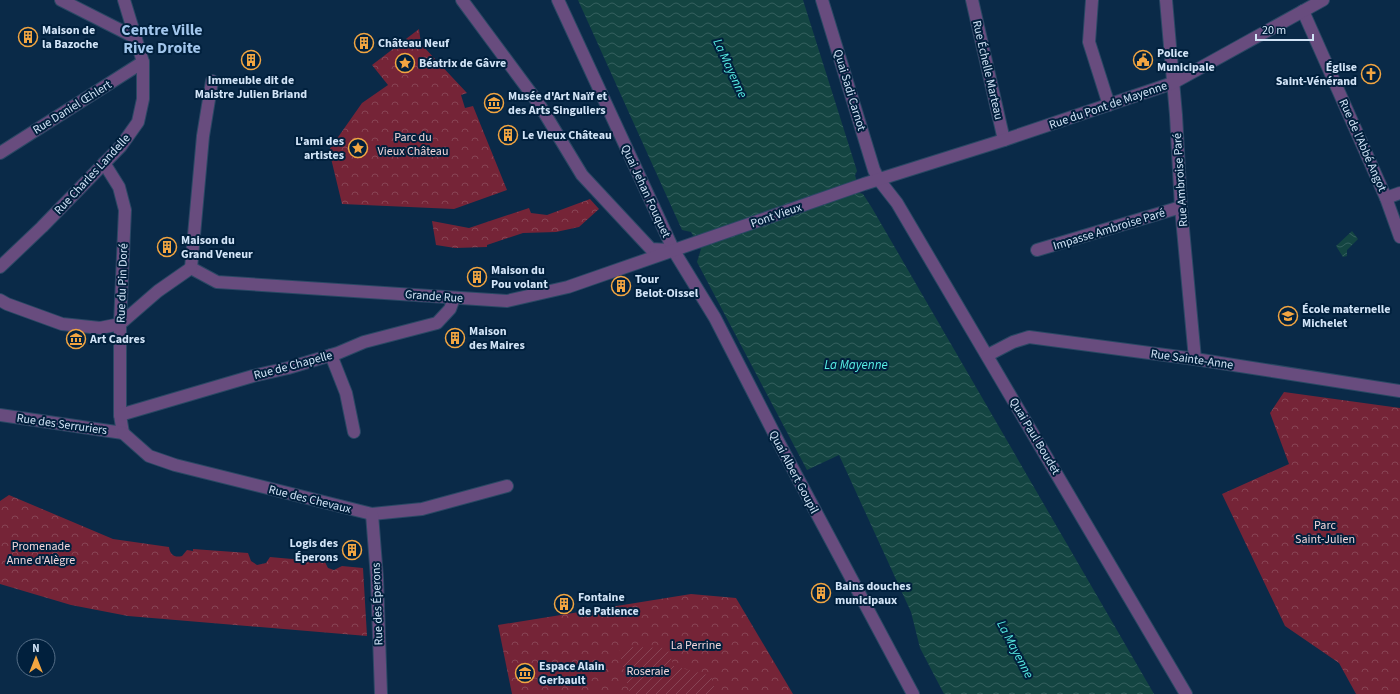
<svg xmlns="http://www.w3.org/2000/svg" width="1400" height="694" viewBox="0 0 1400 694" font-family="'Source Sans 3',sans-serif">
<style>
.park{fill:url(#park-crowns)}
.garden{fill:url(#garden-furrows)}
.water{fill:url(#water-waves)}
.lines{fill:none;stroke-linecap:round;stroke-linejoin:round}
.minor-casing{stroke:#2a4864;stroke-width:14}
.minor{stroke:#684c7e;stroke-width:12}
.labels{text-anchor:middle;stroke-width:4;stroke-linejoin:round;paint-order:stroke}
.poi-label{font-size:12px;font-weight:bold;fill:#d2e4f7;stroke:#01203d;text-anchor:start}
.street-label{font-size:12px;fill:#d2e4f7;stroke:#01203d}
.park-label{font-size:12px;fill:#f1d5d9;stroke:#01203d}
.water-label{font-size:13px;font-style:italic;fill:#58efe6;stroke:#01203d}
.district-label{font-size:16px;font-weight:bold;fill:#a2c6ec;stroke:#01203d}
</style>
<defs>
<pattern id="park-crowns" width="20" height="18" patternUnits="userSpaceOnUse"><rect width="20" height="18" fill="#752437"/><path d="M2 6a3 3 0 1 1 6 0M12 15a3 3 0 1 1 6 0" fill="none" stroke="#845"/></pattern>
<pattern id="garden-furrows" width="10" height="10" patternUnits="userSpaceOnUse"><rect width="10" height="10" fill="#752437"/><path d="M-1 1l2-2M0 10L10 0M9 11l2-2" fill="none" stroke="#845"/></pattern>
<pattern id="water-waves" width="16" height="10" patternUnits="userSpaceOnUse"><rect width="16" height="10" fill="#144542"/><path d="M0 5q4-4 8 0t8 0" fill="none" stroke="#35605e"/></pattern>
</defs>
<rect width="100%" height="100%" fill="#0a2a48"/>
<!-- park -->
<g class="park">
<path d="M419,29L421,44L467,93L461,95L465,108L473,106L507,190L454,209L342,204L329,150L362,103L388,85L372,65Z"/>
<path d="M590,199L599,209L579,227L556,232L523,233L487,245V247L455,248L436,245L432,221L469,228L529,208L531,213L547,215Z"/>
<path d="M1284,392L1400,408V694H1356L1339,663L1285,626L1222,494L1289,464L1270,413Z"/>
<path d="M9,495L113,539L169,547C170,555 175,558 182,556L187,550L193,551V549L248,553L251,561L257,565L266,563L270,557L325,562L328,568L334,570L342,566L363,568L367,636L128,616L71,605L0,584V501Z"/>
<path d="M691,594L736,598L793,694H512L498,625Z"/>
</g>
<!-- garden -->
<path class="garden" d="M633,647L667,648L674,666L711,676L716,694H630L619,651Z"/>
<!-- water -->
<g class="water">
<path d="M578,0H803L857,171L855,175L860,193L863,194L872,208L1154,694H944L920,648L911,612L839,455L807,470L697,262L701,249L691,232L682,230Z"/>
<path d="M1352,231L1358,239L1347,250V256L1343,257L1336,246Z"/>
</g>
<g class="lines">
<defs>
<g id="minor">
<path d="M61,0L136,38"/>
<path d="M462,0L539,104L582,175L651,249L669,250"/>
<path d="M558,0L674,251L715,318L778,441L913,694"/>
<path d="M822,0L874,170L879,180L897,203L1186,694"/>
<path d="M972,0L1004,140"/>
<path d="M1092,0L1089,42L1109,105"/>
<path d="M1166,0L1176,115L1181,207L1195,359"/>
<path d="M1303,11L1386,198L1400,237"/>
<path d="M0,153L143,62"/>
<path d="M104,163L119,187L125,210L120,324V415L123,433"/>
<path d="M1386,198L1400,193"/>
<path d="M1037,250L1181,207"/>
<path d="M0,267L42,227L121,146L138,122L143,99V62L124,0"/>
<path d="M191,268L217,282L507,301L568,287L864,184L1004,140L1173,83L1323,0"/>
<path d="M191,268L203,136L212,81"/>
<path d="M0,300L7,304L62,324L100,328L120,324L158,291L191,268"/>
<path d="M331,355L346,393L354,432"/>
<path d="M988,355L1013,342L1029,337L1195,359L1400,391"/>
<path d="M0,415L123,433"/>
<path d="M120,415L253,376L288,368L338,353L364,342L437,323L450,309L454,298"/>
<path d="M123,433L149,456L175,465L372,514L422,509L507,486"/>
<path d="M372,514L377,578L381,694"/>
</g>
</defs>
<!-- minor casing -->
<use href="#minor" class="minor-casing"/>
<!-- minor -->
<use href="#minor" class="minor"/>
</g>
<!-- icons -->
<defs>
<symbol id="building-ring" viewBox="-11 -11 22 22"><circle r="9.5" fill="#01203d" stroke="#f2a541" stroke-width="1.5"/><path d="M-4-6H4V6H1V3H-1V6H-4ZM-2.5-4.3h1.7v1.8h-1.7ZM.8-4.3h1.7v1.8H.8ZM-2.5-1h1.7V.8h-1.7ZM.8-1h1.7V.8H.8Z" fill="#f2a541"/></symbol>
<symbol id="civic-ring" viewBox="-11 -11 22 22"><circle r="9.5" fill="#01203d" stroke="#f2a541" stroke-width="1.5"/><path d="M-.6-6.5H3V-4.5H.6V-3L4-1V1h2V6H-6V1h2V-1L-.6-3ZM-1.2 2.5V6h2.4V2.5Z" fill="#f2a541"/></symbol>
<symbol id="sight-ring" viewBox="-11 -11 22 22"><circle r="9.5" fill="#01203d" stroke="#f2a541" stroke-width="1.5"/><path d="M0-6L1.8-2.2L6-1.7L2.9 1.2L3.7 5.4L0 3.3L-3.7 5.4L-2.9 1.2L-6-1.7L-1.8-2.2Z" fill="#f2a541"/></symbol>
<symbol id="church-ring" viewBox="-11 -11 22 22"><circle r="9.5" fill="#01203d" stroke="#f2a541" stroke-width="1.5"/><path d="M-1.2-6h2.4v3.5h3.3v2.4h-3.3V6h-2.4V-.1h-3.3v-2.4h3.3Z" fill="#f2a541"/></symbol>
<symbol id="museum-ring" viewBox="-11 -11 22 22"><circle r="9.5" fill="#01203d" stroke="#f2a541" stroke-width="1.5"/><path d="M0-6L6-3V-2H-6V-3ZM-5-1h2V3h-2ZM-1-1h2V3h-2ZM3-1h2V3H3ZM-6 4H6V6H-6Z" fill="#f2a541"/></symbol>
<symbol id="school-ring" viewBox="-11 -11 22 22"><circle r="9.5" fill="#01203d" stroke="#f2a541" stroke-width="1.5"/><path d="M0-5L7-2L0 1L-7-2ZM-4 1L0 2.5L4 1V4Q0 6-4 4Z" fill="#f2a541"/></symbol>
</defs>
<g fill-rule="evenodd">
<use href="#building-ring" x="17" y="26" width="22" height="22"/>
<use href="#building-ring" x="353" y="32" width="22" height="22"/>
<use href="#building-ring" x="240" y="49" width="22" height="22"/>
<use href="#civic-ring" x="1132" y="49" width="22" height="22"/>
<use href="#sight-ring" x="394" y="52" width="22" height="22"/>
<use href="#church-ring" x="1360" y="63" width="22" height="22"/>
<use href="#museum-ring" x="483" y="92" width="22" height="22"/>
<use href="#building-ring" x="497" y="124" width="22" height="22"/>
<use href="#sight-ring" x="347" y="137" width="22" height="22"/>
<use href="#building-ring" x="156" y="236" width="22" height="22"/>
<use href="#building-ring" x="466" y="266" width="22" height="22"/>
<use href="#building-ring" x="610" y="275" width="22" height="22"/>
<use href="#school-ring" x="1277" y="305" width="22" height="22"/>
<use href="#building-ring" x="444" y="327" width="22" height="22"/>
<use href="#museum-ring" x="65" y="328" width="22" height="22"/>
<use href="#building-ring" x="341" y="539" width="22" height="22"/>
<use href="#building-ring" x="810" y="582" width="22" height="22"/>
<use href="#building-ring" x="553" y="593" width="22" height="22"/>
<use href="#museum-ring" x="514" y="662" width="22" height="22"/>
</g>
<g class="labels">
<!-- poi labels -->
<g class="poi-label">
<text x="42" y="34">Maison de<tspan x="42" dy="14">la Bazoche</tspan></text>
<text x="378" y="47">Château Neuf</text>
<text x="1157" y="57">Police<tspan x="1157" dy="14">Municipale</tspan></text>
<text x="419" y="67">Béatrix de Gâvre</text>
<text x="1357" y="71" text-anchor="end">Église<tspan x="1357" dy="14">Saint-Vénérand</tspan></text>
<text x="251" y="84" text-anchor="middle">Immeuble dit de<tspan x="251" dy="14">Maistre Julien Briand</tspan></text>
<text x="508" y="100">Musée d'Art Naïf et<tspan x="508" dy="14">des Arts Singuliers</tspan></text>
<text x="522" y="139">Le Vieux Château</text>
<text x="344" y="145" text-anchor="end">L'ami des<tspan x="344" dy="14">artistes</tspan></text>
<text x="181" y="244">Maison du<tspan x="181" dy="14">Grand Veneur</tspan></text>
<text x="491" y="274">Maison du<tspan x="491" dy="14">Pou volant</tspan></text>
<text x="635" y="283">Tour<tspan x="635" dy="14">Belot-Oissel</tspan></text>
<text x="1302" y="313">École maternelle<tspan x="1302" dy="14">Michelet</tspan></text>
<text x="469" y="335">Maison<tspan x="469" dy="14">des Maires</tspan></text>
<text x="90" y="343">Art Cadres</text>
<text x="338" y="547" text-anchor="end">Logis des<tspan x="338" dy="14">Éperons</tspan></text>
<text x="835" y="590">Bains douches<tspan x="835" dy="14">municipaux</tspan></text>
<text x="578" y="601">Fontaine<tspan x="578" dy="14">de Patience</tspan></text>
<text x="539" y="670">Espace Alain<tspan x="539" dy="14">Gerbault</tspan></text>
</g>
<!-- street labels -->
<g class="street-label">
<text transform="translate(988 70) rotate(77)" y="4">Rue Échelle Marteau</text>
<text transform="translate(850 90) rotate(73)" y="4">Quai Sadi Carnot</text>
<text transform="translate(1108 105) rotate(-19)" y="4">Rue du Pont de Mayenne</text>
<text transform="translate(72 107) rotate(-32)" y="4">Rue Daniel Œhlert</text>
<text transform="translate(1363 145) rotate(66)" y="4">Rue de l'Abbé Angot</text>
<text transform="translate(92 174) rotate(-47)" y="4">Rue Charles Landelle</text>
<text transform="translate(1180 180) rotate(-94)" y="4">Rue Ambroise Paré</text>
<text transform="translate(646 191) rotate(65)" y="4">Quai Jehan Fouquet</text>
<text transform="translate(776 215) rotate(-19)" y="4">Pont Vieux</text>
<text transform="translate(1109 229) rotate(-17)" y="4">Impasse Ambroise Paré</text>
<text transform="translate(122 283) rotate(-88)" y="4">Rue du Pin Doré</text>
<text transform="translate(434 296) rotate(4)" y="4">Grande Rue</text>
<text transform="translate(1192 359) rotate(8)" y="4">Rue Sainte-Anne</text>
<text transform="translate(293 365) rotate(-15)" y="4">Rue de Chapelle</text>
<text transform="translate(62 424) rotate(8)" y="4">Rue des Serruriers</text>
<text transform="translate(1035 436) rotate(59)" y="4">Quai Paul Boudet</text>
<text transform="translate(794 472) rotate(62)" y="4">Quai Albert Goupil</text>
<text transform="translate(310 499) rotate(14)" y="4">Rue des Chevaux</text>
<text transform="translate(377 604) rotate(-92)" y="4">Rue des Éperons</text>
</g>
<!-- park labels -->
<g class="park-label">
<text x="413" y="141">Parc du<tspan x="413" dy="14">Vieux Château</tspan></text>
<text x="1325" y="529">Parc<tspan x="1325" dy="14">Saint-Julien</tspan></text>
<text x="41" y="550">Promenade<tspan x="41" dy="14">Anne d'Alègre</tspan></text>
<text x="696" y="649">La Perrine</text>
<text x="648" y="675">Roseraie</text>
</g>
<!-- water labels -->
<g class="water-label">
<text transform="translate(731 68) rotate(65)" y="5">La Mayenne</text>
<text x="856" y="369">La Mayenne</text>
<text transform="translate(1016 649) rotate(62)" y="5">La Mayenne</text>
</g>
<!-- district labels -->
<g class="district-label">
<text x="162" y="35">Centre Ville<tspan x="162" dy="18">Rive Droite</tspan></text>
</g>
</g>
<!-- north arrow -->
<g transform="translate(36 658)"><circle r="19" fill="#01203d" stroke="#556e87"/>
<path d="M0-3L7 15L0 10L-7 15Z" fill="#f2a541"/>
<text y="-6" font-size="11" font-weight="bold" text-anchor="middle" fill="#d2e4f7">N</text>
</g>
<!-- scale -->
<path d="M1256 34v6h57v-6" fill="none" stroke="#d2e4f7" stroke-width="2"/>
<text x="1262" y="34" font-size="12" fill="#d2e4f7" stroke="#01203d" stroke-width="3" paint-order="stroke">20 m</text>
</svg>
